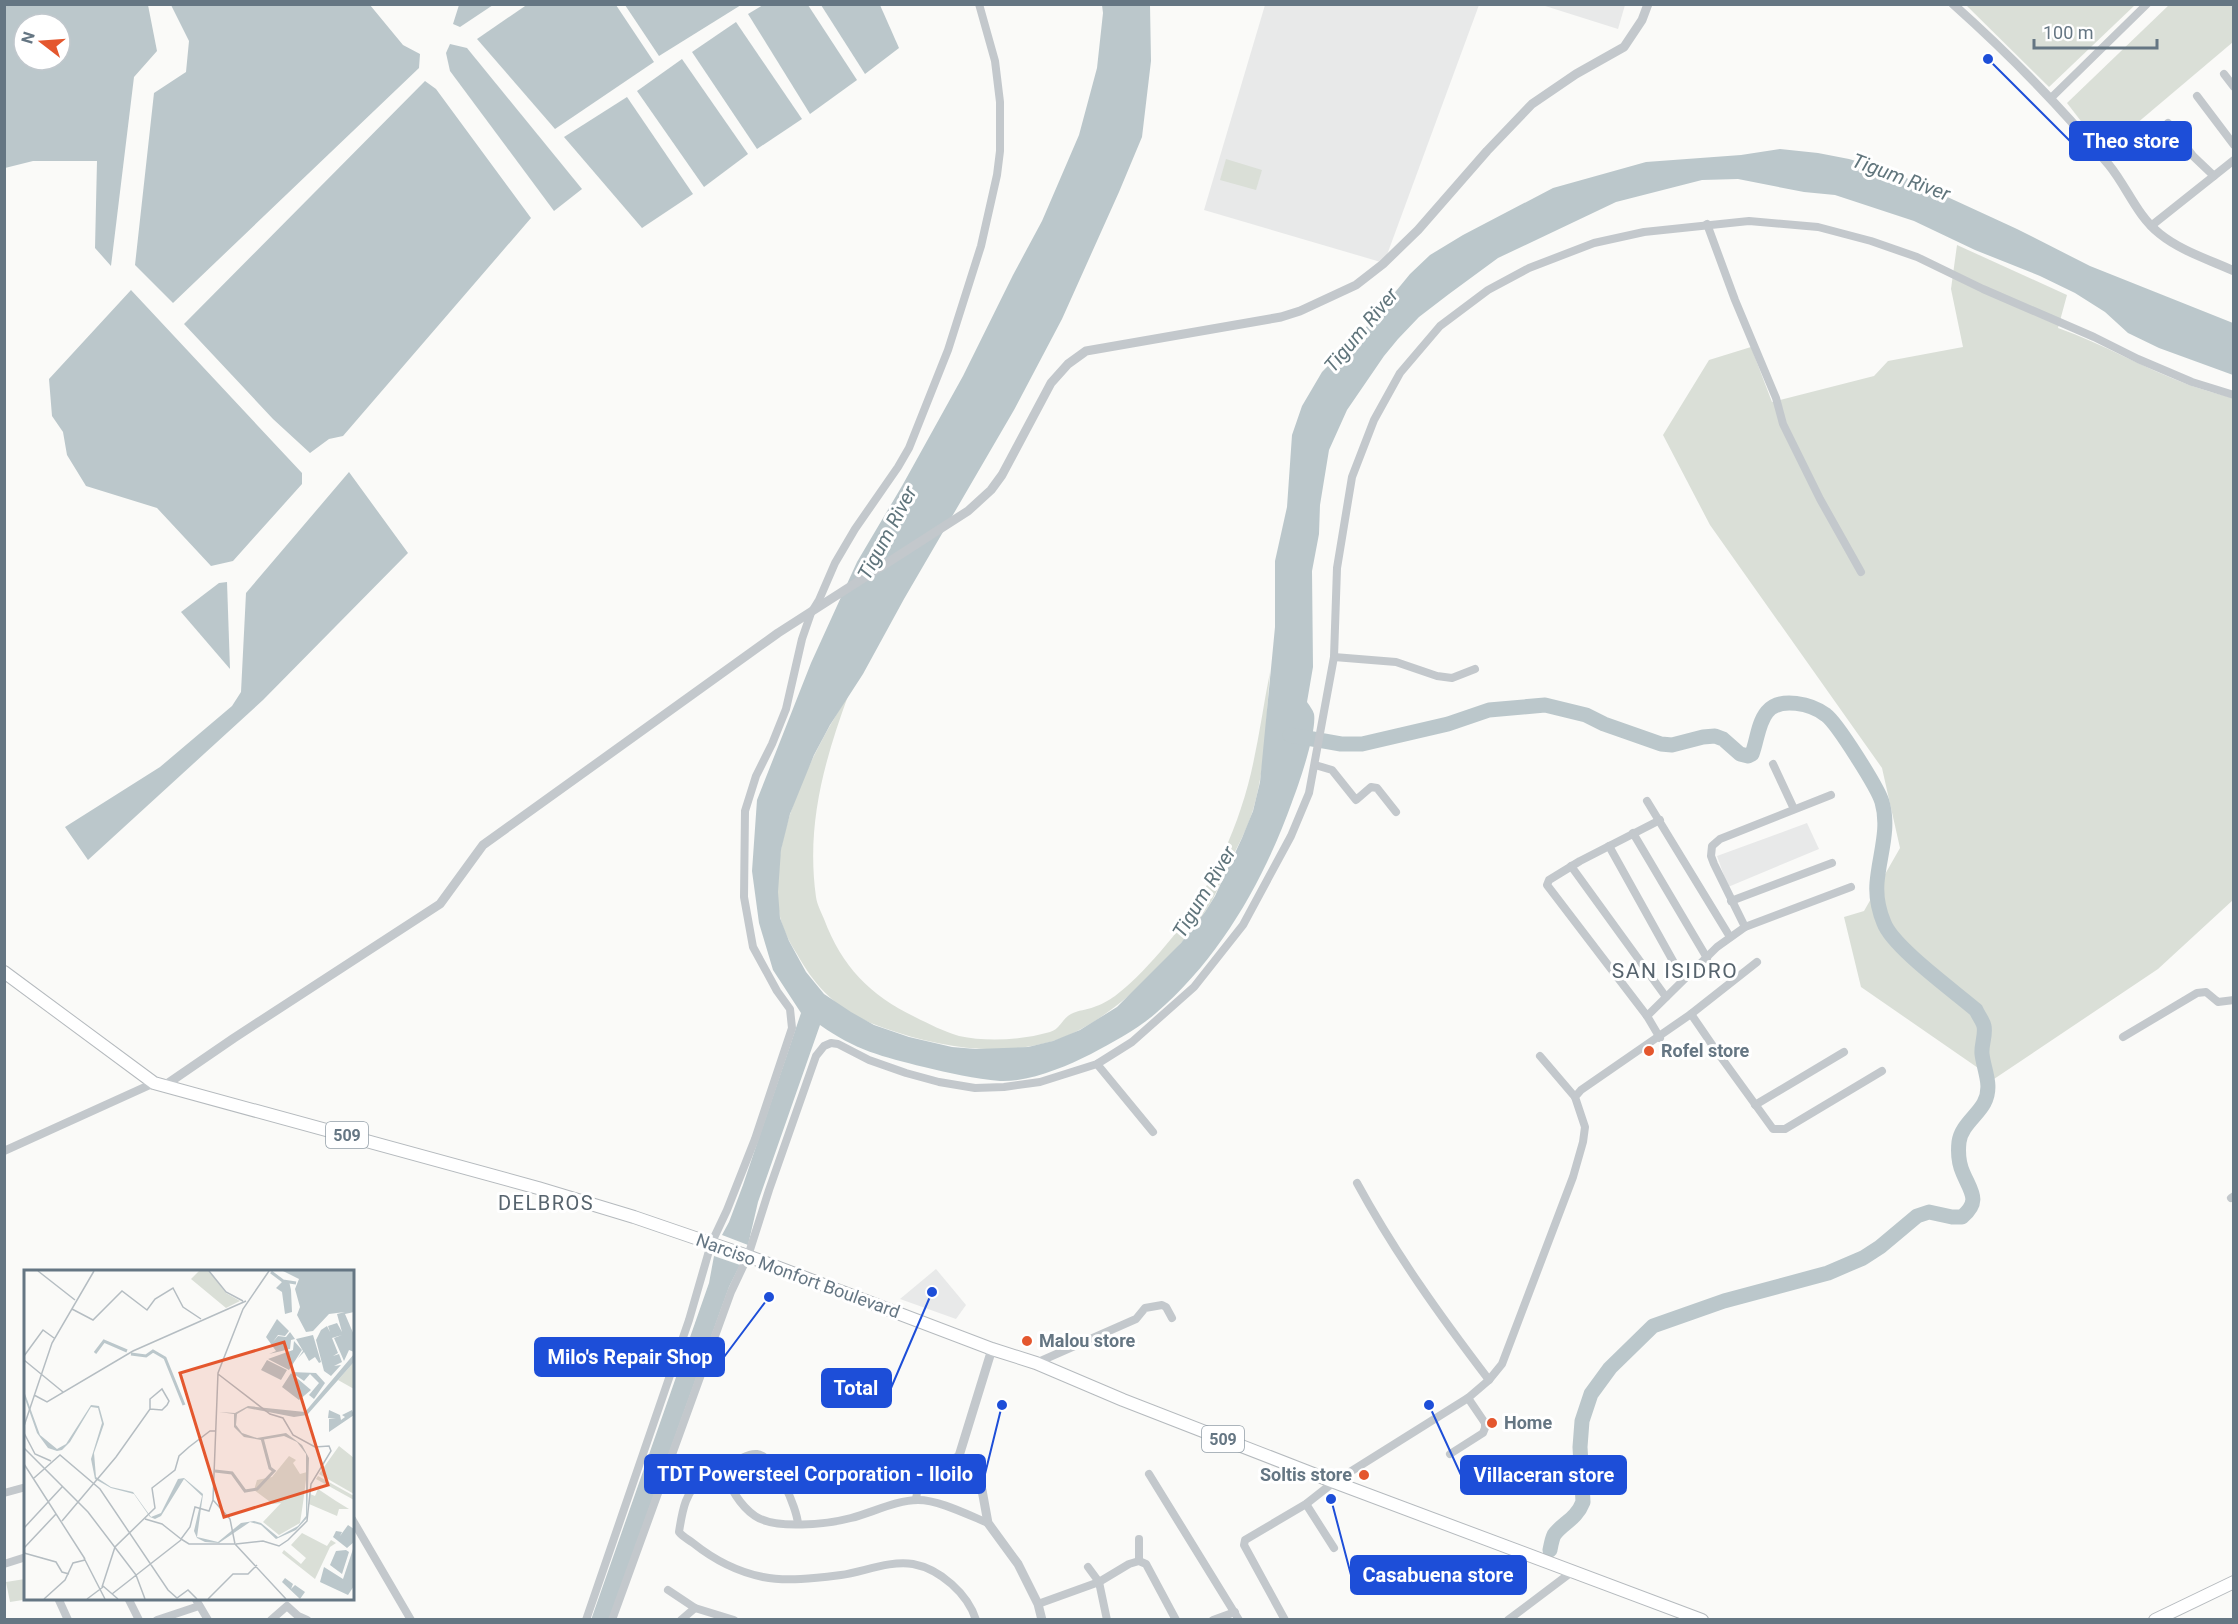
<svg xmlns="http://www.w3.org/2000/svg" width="2238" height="1624" viewBox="0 0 2238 1624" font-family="Roboto,sans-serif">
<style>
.built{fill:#e8e9e9}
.green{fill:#dadfd7}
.water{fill:#bbc7cb;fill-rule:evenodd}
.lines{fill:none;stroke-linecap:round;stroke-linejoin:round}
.river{stroke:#bbc7cb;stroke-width:15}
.primary-casing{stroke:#b5babe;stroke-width:14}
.minor{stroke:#c3c8cc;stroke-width:8}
.tertiary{stroke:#c3c8cc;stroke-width:9}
.primary{stroke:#fff;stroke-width:12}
.poi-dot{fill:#e4572e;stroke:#fff;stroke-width:2}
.labels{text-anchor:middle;stroke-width:6;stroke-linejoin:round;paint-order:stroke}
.shield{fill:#fff;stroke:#939fa8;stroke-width:1.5}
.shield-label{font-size:16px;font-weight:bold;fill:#657683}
.poi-label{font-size:18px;font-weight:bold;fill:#657683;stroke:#fff;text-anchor:start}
.street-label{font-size:18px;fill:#657683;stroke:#fff}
.water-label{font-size:20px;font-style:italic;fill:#60757c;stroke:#fff}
.neighbourhood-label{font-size:20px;letter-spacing:1.5px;fill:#57646e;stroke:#fff}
.quarter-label{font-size:21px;letter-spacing:1.5px;fill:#57646e;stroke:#fff}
.inset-river{fill:none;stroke:#bbc7cb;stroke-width:3}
.inset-road{fill:none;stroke:#b5bdc2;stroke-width:1.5}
.view{fill:#e4572e;fill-opacity:0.15;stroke:#e4572e;stroke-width:3}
.inset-edge{fill:none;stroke:#657683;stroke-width:3}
.leader{fill:none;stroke:#1d4ed8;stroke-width:2}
.callout-dot{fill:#1d4ed8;stroke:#fff;stroke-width:2}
.callout{fill:#1d4ed8;stroke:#1d4ed8;stroke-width:2}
.callout-label{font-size:20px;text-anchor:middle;font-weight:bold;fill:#fff}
</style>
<rect width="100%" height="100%" fill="#fafaf8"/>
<!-- built -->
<g class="built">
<path d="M1265,5H1479L1384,263L1204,210Z"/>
<path d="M1542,5H1625L1618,29Z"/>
<path d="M1807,823L1819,849L1728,887L1717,856Z"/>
<path d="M936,1269L966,1305L956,1319L900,1299Z"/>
</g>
<!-- green -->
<g class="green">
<path d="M1966,5H2135L2049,87Z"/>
<path d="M2169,5H2233V42L2104,151L2067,103Z"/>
<path d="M1226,159L1262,170L1256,190L1220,180Z"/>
<path d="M1957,245L2067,295L2058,328C2103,344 2144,368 2189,385C2203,390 2219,394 2233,398V900L2158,969L1994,1079L1861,987L1844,917L1864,911L1900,848L1882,768L1710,525L1663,435L1709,360L1751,347L1772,402L1874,376L1888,361L1963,347L1951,289Z"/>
<path d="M1270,672C1266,718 1266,766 1253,810C1247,830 1237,847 1228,866C1221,882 1215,897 1205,912C1173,959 1106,1027 1050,1042C995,1057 938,1047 884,1028C843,1014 818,992 797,954C790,943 783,930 780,917C766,844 810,755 848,696C824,762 806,825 816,897C817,904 821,912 824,919C842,967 870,995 915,1017C929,1024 945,1032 959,1036C987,1042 1022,1040 1050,1032C1060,1029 1062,1019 1071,1014C1078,1010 1087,1010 1094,1007C1101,1005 1109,1000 1115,996C1141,977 1183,928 1199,899C1216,871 1231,839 1241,808C1256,764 1261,717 1270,672Z"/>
<path d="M25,1579L26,1598L29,1599L10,1602L6,1582Z"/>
</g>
<!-- water -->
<g class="water">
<path d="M528,4L616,5L654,62L555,129L477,39Z"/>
<path d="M4,5H148L157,51L134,77L111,266L95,248L97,161H33L5,168ZM24,24H60V60H24Z"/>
<path d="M171,5H370L403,45L420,54L419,68L173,303L135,265L154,93L186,72L189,41Z"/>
<path d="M459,5V4L493,5L460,27L453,24Z"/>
<path d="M625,5H741L659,56Z"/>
<path d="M763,5H808L857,80L810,114L748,14Z"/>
<path d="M821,5H880L899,48L865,74Z"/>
<path d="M1102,5H1150L1151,61L1142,137L1119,192L1062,319L1014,410L904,599L863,674L830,725L814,755L790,814L781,850L778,892L780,918L789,941L806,972L824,994L851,1012L874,1025L909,1037L952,1047L976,1049L1028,1047L1053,1041L1080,1030L1117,1007L1181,943L1205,912L1215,896L1242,838L1253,811L1260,782L1275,627V561L1287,507L1292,435L1302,406L1322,372L1369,324L1410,274L1430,255L1463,235L1553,188L1646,162L1741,155L1780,149L1818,153L1849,159L1891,171L2017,229L2090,266L2233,323V375L2159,348L2128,333L2105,312L2075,293L2040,276L1975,250L1914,221L1835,195L1804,192L1738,179L1702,180L1616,202L1498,258L1449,294L1419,317L1398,339L1384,356L1347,410L1329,450L1320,505L1319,534L1312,571L1313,667L1307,702C1309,705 1313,710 1314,714C1317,731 1299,784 1292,802C1264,880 1220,958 1156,1013C1137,1030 1113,1042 1091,1054C1065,1067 1030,1082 1000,1081C975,1079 949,1073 924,1067C883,1057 855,1050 820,1025L758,1202L748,1245L722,1235L729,1222L743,1185L801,1013L773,970L759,923L752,871L757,800L811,663L857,562L902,486L963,376L1013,275L1042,221L1079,135L1097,68L1103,13Z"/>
<path d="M736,22L802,119L757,149L692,52Z"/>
<path d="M450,44L467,48L582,189L554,211L450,71L446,53Z"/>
<path d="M682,59L748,154L704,187L637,91Z"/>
<path d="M425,81L436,89L531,218L343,436L329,439L310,453L273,419L184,324Z"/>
<path d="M627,97L693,194L642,228L564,137Z"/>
<path d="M131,290L302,473V484L233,561L211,566L157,508L86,486L67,455L63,432L52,416L49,379Z"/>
<path d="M349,472L408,553L263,700L88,860L65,827L160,767L232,706L241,692L246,593Z"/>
<path d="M227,582L230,669L181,612L219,583Z"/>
<path d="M714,1256L740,1265L729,1287L609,1619L591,1620L709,1283Z"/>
</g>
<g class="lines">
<!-- river -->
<path class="river" d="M1290,735L1341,744H1362L1448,724L1489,710L1545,705L1586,715L1604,724L1661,744L1672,745L1703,737L1715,736L1723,739L1740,754L1748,756L1752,754C1757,741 1758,723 1767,712C1780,696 1812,704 1826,715C1837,723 1878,788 1882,802C1890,829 1879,856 1877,883C1876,896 1879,911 1884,923C1893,947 1954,991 1976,1010C1978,1015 1983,1021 1984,1026C1986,1035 1981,1045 1982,1054C1984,1071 1993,1086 1984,1103C1977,1116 1961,1126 1959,1142C1958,1151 1959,1164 1963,1173C1971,1192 1981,1201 1962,1217H1952L1929,1212L1917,1216L1880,1247L1863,1258L1828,1273L1724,1301L1653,1326L1610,1368L1591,1394L1582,1421L1580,1447L1583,1502C1576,1520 1562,1523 1554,1535C1552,1539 1551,1545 1550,1550"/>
<defs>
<g id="primary">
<path d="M4,972L154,1083L538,1188L634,1217L745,1255L992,1349L1036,1363L1123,1400L1334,1482L1702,1620"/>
<path d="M2155,1620L2234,1582"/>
</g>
</defs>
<!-- primary casing -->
<use href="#primary" class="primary-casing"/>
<!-- minor -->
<g class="minor">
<path d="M2224,74L2234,87"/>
<path d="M2197,96L2234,145"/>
<path d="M2051,98L2147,4"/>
<path d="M2168,123L2193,156L2214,176"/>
<path d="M1707,224L1735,300L1776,398L1783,424L1820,499L1861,572"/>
<path d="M2151,226L2234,160"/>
<path d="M1334,657L1396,662L1437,676L1452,678L1475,669"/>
<path d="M1773,764L1794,809"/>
<path d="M1315,765L1332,770L1356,800L1371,787L1377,788L1396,812"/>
<path d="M1647,801L1730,937"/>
<path d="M1633,833L1707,958"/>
<path d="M1609,846L1683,979"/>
<path d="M1571,866L1666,997"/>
<path d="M1731,901L1832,863"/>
<path d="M1745,927L1714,864L1711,856L1712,846L1720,839L1831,795"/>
<path d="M1691,1014L1757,962"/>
<path d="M1647,1016L1717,947L1745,927L1851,887"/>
<path d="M2123,1037L2197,993L2206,992L2218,1002L2234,1000"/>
<path d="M1660,1038L1647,1016L1547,885L1549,880L1580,861L1660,820"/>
<path d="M1540,1056L1575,1097"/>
<path d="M1097,1064L1153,1132"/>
<path d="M1755,1105L1844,1052"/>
<path d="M4,1151L154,1083"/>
<path d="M1357,1183C1395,1253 1441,1317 1489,1380"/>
<path d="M2231,1198L2234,1196"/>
<path d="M1036,1363L1136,1319L1145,1308L1162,1305L1166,1307L1172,1318"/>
<path d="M1450,1454L1483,1433L1485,1428V1423L1468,1398"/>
<path d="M723,1471C731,1488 739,1505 755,1516C775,1530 828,1524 851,1518C871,1513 897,1500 918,1500C939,1500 968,1515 988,1523"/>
<path d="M1149,1474L1239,1620"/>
<path d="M4,1493L26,1487"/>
<path d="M916,1500C918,1470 935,1467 959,1456"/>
<path d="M1306,1504L1334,1548"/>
<path d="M352,1519L411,1620"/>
<path d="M798,1524C797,1508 775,1456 757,1454C745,1453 734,1464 725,1470C718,1474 710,1475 703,1479C685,1490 682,1513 679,1532C683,1537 688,1539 693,1543C713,1559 738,1572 763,1577C787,1582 817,1578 841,1575C863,1572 890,1560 913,1564C940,1569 968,1594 976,1620"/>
<path d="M1139,1561V1539"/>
<path d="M4,1564L26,1557"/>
<path d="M1088,1567L1099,1582L1107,1620"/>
<path d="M668,1590L695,1608L734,1620"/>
<path d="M58,1598L68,1620"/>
<path d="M128,1598L139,1620"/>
<path d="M195,1598L208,1620"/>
<path d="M1038,1604L1099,1582L1129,1564L1139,1561L1146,1564L1176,1620"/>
<path d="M157,1620L199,1606"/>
<path d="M271,1620L287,1606L298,1616L307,1620"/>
<path d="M586,1620L689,1320L711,1244L727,1210L755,1139L792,1028L790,1009L777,991L753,947L744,897L745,811L756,776L772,744L786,709L802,639L811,613L819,600L835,563L855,529L898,467L909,448L948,350L981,246L997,175L1000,151V102L995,61L979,4"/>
<path d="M612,1620L731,1292L748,1256L769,1190L816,1056L824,1046L831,1043L838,1044L869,1060L906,1073L939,1082L975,1088L1004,1087L1040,1082L1097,1064L1132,1042L1194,987L1243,925L1291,836L1309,793L1334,657L1337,568L1352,477L1374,420L1400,373L1440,326L1488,290L1529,268L1594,243L1644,232L1749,221L1818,227L1871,241L1917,257L1983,289L2094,337L2138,359L2192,382L2234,395"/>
<path d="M681,1620L695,1608"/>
<path d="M1213,1620L1235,1612"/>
<path d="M1285,1620L1244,1545L1245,1540L1306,1504L1334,1482L1468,1398L1489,1380L1502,1364L1573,1177L1583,1142L1585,1127L1575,1097L1581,1090L1691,1014L1715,1049L1773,1129H1785L1882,1071"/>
<path d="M1508,1620L1573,1571"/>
</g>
<!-- tertiary -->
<g class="tertiary">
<path d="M1953,4C2009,54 2061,107 2109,165C2127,187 2137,216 2160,234C2181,251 2210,260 2234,271"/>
<path d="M164,1086L234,1038L440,904L483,845L778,633L968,511L991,490L1002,475L1051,383L1068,364L1086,351L1281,317L1300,311L1356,285L1383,264L1418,230L1487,151L1532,104L1576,74L1624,47L1642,20L1648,4"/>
<path d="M992,1349L959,1456L968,1465L982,1490L988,1523L1018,1564L1038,1604L1042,1620"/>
</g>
<!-- primary -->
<use href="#primary" class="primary"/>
</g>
<!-- markers -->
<g class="poi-dot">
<circle cx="1649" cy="1051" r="6"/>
<circle cx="1027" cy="1341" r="6"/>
<circle cx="1492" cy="1423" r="6"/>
<circle cx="1364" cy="1475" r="6"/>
</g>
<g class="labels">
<!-- shield labels -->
<g class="shield">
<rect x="326" y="1122" width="42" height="26" rx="4.5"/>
<rect x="1202" y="1426" width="42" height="26" rx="4.5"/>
</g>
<g class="shield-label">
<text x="347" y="1141">509</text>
<text x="1223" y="1445">509</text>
</g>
<!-- poi labels -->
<g class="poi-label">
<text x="1661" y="1057">Rofel store</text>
<text x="1039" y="1347">Malou store</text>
<text x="1504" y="1429">Home</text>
<text x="1352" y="1481" text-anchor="end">Soltis store</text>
</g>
<!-- street labels -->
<g class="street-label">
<text transform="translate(798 1276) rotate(20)" y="6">Narciso Monfort Boulevard</text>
</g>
<!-- water labels -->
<g class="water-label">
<text transform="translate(1901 177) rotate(20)" y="7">Tigum River</text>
<text transform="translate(1361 330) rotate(-50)" y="7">Tigum River</text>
<text transform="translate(887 533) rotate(-62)" y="7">Tigum River</text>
<text transform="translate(1204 892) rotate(-59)" y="7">Tigum River</text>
</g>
<!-- neighbourhood labels -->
<g class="neighbourhood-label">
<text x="546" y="1210">DELBROS</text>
</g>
<!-- quarter labels -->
<g class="quarter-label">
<text x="1675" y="978">SAN ISIDRO</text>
</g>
</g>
<!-- overview -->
<g transform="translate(24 1270)">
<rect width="330" height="330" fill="#fafaf8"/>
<path d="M175,1H185L202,23L216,31L202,38L167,9ZM330,92V119L314,110ZM315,176L330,188V224L295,204ZM265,186L272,190L269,193L276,204L283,202L279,233L276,253L255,265L239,252L257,233L249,234L230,220L233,210L248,207ZM294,206L330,226V230L292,209ZM294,219L312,231L325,239H315L313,246L285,234L286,224L291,226ZM278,263L303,276L307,270L312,273L306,277L291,309L258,283L260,280L277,294L282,288L267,275Z" fill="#dadfd7"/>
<path d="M259,1H330V42L321,44L330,65V82L325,80L320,91L310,68L318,65L308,68L314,83L309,86L315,84L318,92L310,96L317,95L307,106L300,101L292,70L297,60L303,56L306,62L304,56L313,53L318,62L313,44L321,42L305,44L289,61L282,62L273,45L276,37L271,19L275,9ZM258,12L265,11L267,20L268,42L261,44L258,22L252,18ZM253,49L265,61L261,66L254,65L249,72L254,66L262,67L266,62L271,69L267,70L266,79L245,84L252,81L242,67ZM289,65L297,92L295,93L291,87L285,91L280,82L274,88L279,81L272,69ZM270,71L278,80L265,100L244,89L269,80ZM330,84V92L283,145L270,147L223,138L213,144L212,155L218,163L233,168L262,163L278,175L285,188L283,248L272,260L252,269L237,255L226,252L195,273L181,272L173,268L170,261L178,226L160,209L137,246L131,249L126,247L110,224L87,218L71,209L67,189L78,153L74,138L67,137L46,172L38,180L33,181L24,178L13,163L0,126V121L16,165L33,179L42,174L67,135L75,136L80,154L70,183L72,207L87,217L109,222L127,247L137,243L154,209L160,208L179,224L173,267L194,272L217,253L230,251L237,253L254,267L274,256L282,246V184L273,172L260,166L237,170L220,167L210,157V144L195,142L211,143L224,136L281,142ZM243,90L263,100L257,110L237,100ZM267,102L292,103L301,113L290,129L285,125L295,113L286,104L280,111ZM267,103L287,120L275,130L258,117ZM305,140L316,145L317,150L321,147L318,145L328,140L330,145L305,162V149H312L304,148ZM324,255L330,259V272L323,278L309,267L312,261L318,262L316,266ZM330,276V316L324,325L296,312L300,297L319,309ZM322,280L325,282L318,304L306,295L312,281ZM261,308L269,314L267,319L271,315L281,322L276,329L258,312Z" fill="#bbc7cb"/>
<path class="inset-river" d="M247,2L259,11L272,13M71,83L80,71L103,81M107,84L122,86L129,81L141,88L160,135M191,201L208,203L221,221L233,219L250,201L246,198L238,168"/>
<path class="inset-road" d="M14,1L51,30M185,1L202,22L219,31M48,39L69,50L98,21L123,40L131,29L149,18L159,37L177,49M0,86L19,60L30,68M0,90L39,122M194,104L246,144L259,148L269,165L291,177L305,176L307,181L287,214L283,251L264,270L255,276L239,271L212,274M10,125L23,132L109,81L222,31M0,156L28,73L70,1M0,163L11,184L27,191M0,178L64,242L112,305M0,194L61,289M10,208L36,185L76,219L144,320L153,328L164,320L173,329M189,230L185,241L171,237L166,257L157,269L165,274H211M121,249L138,254L157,269M38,251L92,187L126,139L138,140L143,135L145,131L138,119L126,129V139M0,258L38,217M211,274L206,249L189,230L194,103L219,39L245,1M211,274L262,329M0,278L32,244M0,283L32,292L38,302L45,304M60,288L81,329M112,305L121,329M79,316L94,329M78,317L91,277L131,238L128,218L151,200L155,186L165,177L186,161H192M88,324L157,270M20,329L41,310L49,293L61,290M63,329L79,317M184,329L209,304H224L233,295"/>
<path class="view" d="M260,72L304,215L200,247L156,103Z"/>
<rect width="330" height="330" class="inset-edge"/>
</g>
<!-- callouts -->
<path class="leader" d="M1988 59L2070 141M769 1297L724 1357M932 1292L891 1388M1002 1405L985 1474M1429 1405L1461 1475M1331 1499L1351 1575"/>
<g class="callout-dot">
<circle cx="1988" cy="59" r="6"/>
<circle cx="769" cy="1297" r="6"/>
<circle cx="932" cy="1292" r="6"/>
<circle cx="1002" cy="1405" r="6"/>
<circle cx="1429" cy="1405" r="6"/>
<circle cx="1331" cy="1499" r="6"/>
</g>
<g class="callout">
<rect x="2070" y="122" width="121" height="38" rx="6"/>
<rect x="535" y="1338" width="189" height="38" rx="6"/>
<rect x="822" y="1369" width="69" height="38" rx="6"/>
<rect x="645" y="1455" width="340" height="38" rx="6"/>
<rect x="1461" y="1456" width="165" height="38" rx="6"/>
<rect x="1351" y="1556" width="175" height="38" rx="6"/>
</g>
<g class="callout-label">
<text x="2131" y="148">Theo store</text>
<text x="630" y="1364">Milo's Repair Shop</text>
<text x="856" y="1395">Total</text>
<text x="815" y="1481">TDT Powersteel Corporation - Iloilo</text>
<text x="1544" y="1482">Villaceran store</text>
<text x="1438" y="1582">Casabuena store</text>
</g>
<!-- border -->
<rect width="2238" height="1624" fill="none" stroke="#657683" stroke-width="12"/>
<!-- north arrow -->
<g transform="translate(42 42) rotate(287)"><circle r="28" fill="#ffffff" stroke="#c1c8cd" stroke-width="1.5"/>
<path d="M0-4.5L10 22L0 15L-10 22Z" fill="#e4572e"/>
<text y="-9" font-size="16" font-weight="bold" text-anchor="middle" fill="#657683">N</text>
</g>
<!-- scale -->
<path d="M2034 39v9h123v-9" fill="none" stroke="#657683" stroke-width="3"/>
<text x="2043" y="39" font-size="18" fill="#657683" stroke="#ffffff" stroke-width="4.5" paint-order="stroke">100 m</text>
</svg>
